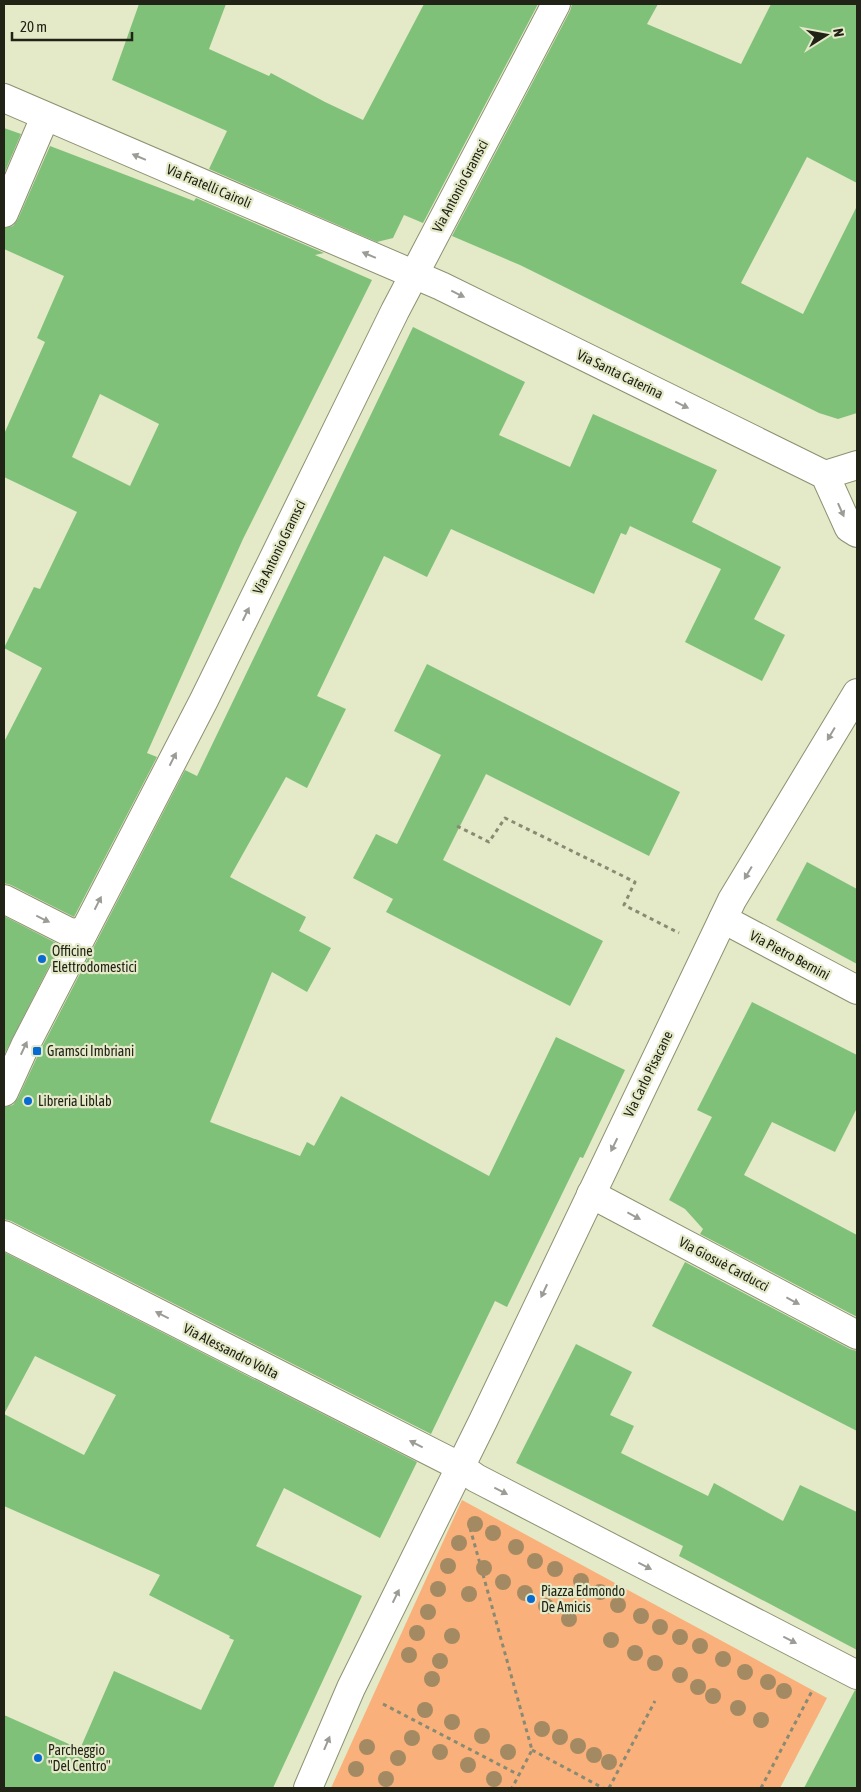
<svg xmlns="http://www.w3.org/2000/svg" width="861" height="1792" viewBox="0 0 861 1792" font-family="'Asap Condensed',sans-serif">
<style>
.green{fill:#f9b07b}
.building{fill:#80c17a;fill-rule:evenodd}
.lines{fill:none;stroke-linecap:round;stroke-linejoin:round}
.minor-casing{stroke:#8d9172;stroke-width:30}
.path{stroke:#888b73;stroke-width:3;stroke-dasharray:4 4;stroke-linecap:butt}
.minor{stroke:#fff;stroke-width:28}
.tree{fill:#a48a62}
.oneway{fill:#9c9c97}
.poi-dot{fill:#086ad3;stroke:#e4e9c7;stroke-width:2}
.labels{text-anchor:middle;stroke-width:4.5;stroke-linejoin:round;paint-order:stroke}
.street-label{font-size:14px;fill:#222317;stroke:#e4e9c7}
.poi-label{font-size:14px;fill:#222317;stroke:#e4e9c7;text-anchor:start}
</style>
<rect width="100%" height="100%" fill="#e4e9c7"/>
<!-- green -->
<path class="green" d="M462,1500L827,1698L780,1788H331Z"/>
<!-- building -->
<g class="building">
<path d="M139,4H226L209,49L269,76L271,73L325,102L363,120L424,4H538L423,223L404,215L393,238L377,242L209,169L227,131L112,80Z"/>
<path d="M572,4H658L647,24L741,64L771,4H857V183L807,157L741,283L803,314L857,206V413L838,419L819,413L520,265L452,236L570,11Z"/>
<path d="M4,128L21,134L4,174Z"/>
<path d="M50,146L194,201L196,198L324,253L315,255L372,280L243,539L147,753L157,757L74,917L11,885L4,883V742L42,668L4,648L34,587L40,589L77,512L4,477V434L45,342L37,338L64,276L4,249V228L13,226L18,219ZM100,394L159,424L130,486L72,457Z"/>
<path d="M413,327L525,382L499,435L570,467L593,414L717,470L692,522L781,567L754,619L785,635L762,681L685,642L721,569L630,526L626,535L621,533L594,594L451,529L427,577L384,556L317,696L346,709L307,788L286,777L230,877L306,917L299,931L331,948L307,992L272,972L210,1122L300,1156L307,1142L314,1146L341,1096L489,1176L556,1037L625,1070L583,1158L580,1157L507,1307L495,1301L431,1434L11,1221L4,1219V1107L13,1105L18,1098L39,1053L185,770L197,776Z"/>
<path d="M427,664L680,792L649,856L486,774L443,860L603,941L570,1006L386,912L393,899L353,878L376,834L397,844L441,755L394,731Z"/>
<path d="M807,862L857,889V964L776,920Z"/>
<path d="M4,916L60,945L4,1055Z"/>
<path d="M752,1002L857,1055V1108L835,1152L772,1122L744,1175L857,1235V1317L700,1234L703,1229L685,1209L669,1200L712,1117L697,1110Z"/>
<path d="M4,1252L417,1462L380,1538L284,1488L256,1546L362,1596L273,1788H4V1715L80,1749L114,1671L201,1710L234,1640L229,1638L230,1636L149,1595L160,1575L4,1506ZM35,1356L116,1395L84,1455L4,1414Z"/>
<path d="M685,1262L850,1349L857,1351V1431L652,1326Z"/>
<path d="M576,1344L632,1372L610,1415L634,1426L621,1453L708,1496L714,1483L783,1521L800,1485L857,1512V1650L679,1556L683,1546L516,1463Z"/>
<path d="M855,1690L857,1691V1788H804Z"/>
</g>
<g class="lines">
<defs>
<g id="minor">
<path d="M4,98L441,286L825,475L849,528L857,533"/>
<path d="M4,213L45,117"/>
<path d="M825,475L857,465"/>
<path d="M4,899L71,933L84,931"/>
<path d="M723,919L857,990"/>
<path d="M4,1092L25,1046L204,700L395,311L556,4"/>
<path d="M591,1194L857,1335"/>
<path d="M4,1235L459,1466L476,1478L857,1675"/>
<path d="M308,1788L351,1688L483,1421L732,900L857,693"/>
</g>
</defs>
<!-- minor casing -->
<use href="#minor" class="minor-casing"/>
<!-- path -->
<g class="path">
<path d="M457,826L489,842L505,818L635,882L624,905L679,933"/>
<path d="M470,1528L532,1750L512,1788"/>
<path d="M383,1704L519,1775"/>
<path d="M532,1750L603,1788"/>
<path d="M609,1788L655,1701"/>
<path d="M761,1788L812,1691"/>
</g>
<!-- minor -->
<use href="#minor" class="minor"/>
</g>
<!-- trees -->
<g class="tree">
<circle cx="475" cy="1524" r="8"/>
<circle cx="493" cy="1533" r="8"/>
<circle cx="459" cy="1543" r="8"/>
<circle cx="516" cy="1547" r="8"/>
<circle cx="535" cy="1561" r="8"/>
<circle cx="448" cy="1566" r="8"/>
<circle cx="484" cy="1568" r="8"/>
<circle cx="555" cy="1569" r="8"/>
<circle cx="581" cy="1581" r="8"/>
<circle cx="503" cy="1582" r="8"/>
<circle cx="438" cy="1589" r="8"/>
<circle cx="600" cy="1592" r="8"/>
<circle cx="525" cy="1593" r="8"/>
<circle cx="469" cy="1594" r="8"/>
<circle cx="618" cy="1605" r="8"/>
<circle cx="546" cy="1606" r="8"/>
<circle cx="428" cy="1612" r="8"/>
<circle cx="641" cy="1616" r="8"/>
<circle cx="569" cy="1619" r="8"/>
<circle cx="660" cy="1627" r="8"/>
<circle cx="417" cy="1633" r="8"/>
<circle cx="452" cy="1636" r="8"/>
<circle cx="680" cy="1637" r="8"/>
<circle cx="611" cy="1640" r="8"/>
<circle cx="700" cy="1646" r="8"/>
<circle cx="635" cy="1653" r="8"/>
<circle cx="409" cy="1655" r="8"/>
<circle cx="723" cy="1659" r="8"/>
<circle cx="440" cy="1661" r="8"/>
<circle cx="655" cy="1663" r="8"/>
<circle cx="745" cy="1672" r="8"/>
<circle cx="680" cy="1675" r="8"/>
<circle cx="432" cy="1679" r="8"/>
<circle cx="768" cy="1682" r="8"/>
<circle cx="698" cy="1687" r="8"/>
<circle cx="784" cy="1691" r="8"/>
<circle cx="713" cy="1696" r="8"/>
<circle cx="738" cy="1708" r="8"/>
<circle cx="425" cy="1710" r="8"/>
<circle cx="761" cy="1720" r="8"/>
<circle cx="452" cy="1722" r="8"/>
<circle cx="542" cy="1729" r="8"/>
<circle cx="482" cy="1736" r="8"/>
<circle cx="560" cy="1737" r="8"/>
<circle cx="412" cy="1738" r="8"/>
<circle cx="578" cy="1746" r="8"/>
<circle cx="367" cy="1747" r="8"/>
<circle cx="440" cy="1752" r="8"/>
<circle cx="508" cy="1752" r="8"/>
<circle cx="594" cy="1755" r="8"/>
<circle cx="398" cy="1758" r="8"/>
<circle cx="609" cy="1762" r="8"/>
<circle cx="468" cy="1765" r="8"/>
<circle cx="356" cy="1769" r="8"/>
<circle cx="386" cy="1779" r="8"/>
<circle cx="494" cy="1779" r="8"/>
</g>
<!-- one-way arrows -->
<defs><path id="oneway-solid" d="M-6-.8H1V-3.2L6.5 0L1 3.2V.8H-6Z" transform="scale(1.25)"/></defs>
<g class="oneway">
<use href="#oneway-solid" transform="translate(139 157) rotate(-157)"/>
<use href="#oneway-solid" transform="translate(369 255) rotate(-157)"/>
<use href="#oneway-solid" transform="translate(458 294) rotate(26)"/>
<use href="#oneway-solid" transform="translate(682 405) rotate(26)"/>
<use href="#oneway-solid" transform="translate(841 510) rotate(66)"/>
<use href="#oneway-solid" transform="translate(246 614) rotate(-64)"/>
<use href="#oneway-solid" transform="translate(831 734) rotate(121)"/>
<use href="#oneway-solid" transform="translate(173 759) rotate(-63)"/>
<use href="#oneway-solid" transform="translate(748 873) rotate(121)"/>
<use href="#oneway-solid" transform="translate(98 903) rotate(-63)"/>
<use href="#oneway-solid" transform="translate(43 919) rotate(26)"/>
<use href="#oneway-solid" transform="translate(24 1048) rotate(-65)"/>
<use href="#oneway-solid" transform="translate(614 1145) rotate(116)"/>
<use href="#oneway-solid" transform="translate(634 1216) rotate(28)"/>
<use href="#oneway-solid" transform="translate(544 1291) rotate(115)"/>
<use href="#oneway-solid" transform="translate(793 1301) rotate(28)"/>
<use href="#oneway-solid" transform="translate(162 1315) rotate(-153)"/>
<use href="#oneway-solid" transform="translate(416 1444) rotate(-153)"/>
<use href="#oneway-solid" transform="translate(501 1491) rotate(27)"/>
<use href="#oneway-solid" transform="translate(645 1566) rotate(27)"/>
<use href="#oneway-solid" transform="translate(396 1596) rotate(-64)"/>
<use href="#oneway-solid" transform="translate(790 1640) rotate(27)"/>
<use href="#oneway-solid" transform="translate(327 1743) rotate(-67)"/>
</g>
<!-- markers -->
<g class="poi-dot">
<circle cx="42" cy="959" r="5"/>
<rect x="32" y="1046" width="10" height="10" rx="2.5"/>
<circle cx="28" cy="1101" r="5"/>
<circle cx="531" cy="1599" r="5"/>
<circle cx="38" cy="1758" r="5"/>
</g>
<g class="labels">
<!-- street labels -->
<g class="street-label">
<text transform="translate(209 186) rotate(23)" y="5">Via Fratelli Cairoli</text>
<text transform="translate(460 186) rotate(-62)" y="5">Via Antonio Gramsci</text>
<text transform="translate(620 374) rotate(26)" y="5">Via Santa Caterina</text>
<text transform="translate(279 547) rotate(-64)" y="5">Via Antonio Gramsci</text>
<text transform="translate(790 955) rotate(28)" y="5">Via Pietro Bernini</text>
<text transform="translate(648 1074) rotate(-64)" y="5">Via Carlo Pisacane</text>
<text transform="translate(724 1264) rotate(28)" y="5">Via Giosuè Carducci</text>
<text transform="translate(231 1351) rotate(27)" y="5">Via Alessandro Volta</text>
</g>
<!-- poi labels -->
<g class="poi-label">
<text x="52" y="956">Officine<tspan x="52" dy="16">Elettrodomestici</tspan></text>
<text x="47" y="1056">Gramsci Imbriani</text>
<text x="38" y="1106">Libreria Liblab</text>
<text x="541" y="1596">Piazza Edmondo<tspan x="541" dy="16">De Amicis</tspan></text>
<text x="48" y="1755">Parcheggio<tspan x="48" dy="16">"Del Centro"</tspan></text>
</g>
</g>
<!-- border -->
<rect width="861" height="1792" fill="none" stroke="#222317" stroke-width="10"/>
<!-- north arrow -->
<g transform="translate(826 35) rotate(79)" stroke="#e4e9c7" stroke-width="4" paint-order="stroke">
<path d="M0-4L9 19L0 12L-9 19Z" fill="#222317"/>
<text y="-8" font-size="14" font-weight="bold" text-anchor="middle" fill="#222317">N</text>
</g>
<!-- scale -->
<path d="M12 32v8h120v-8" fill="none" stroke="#222317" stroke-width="2.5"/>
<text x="20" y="32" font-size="15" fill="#222317" stroke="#e4e9c7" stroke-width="4" paint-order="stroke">20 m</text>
</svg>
